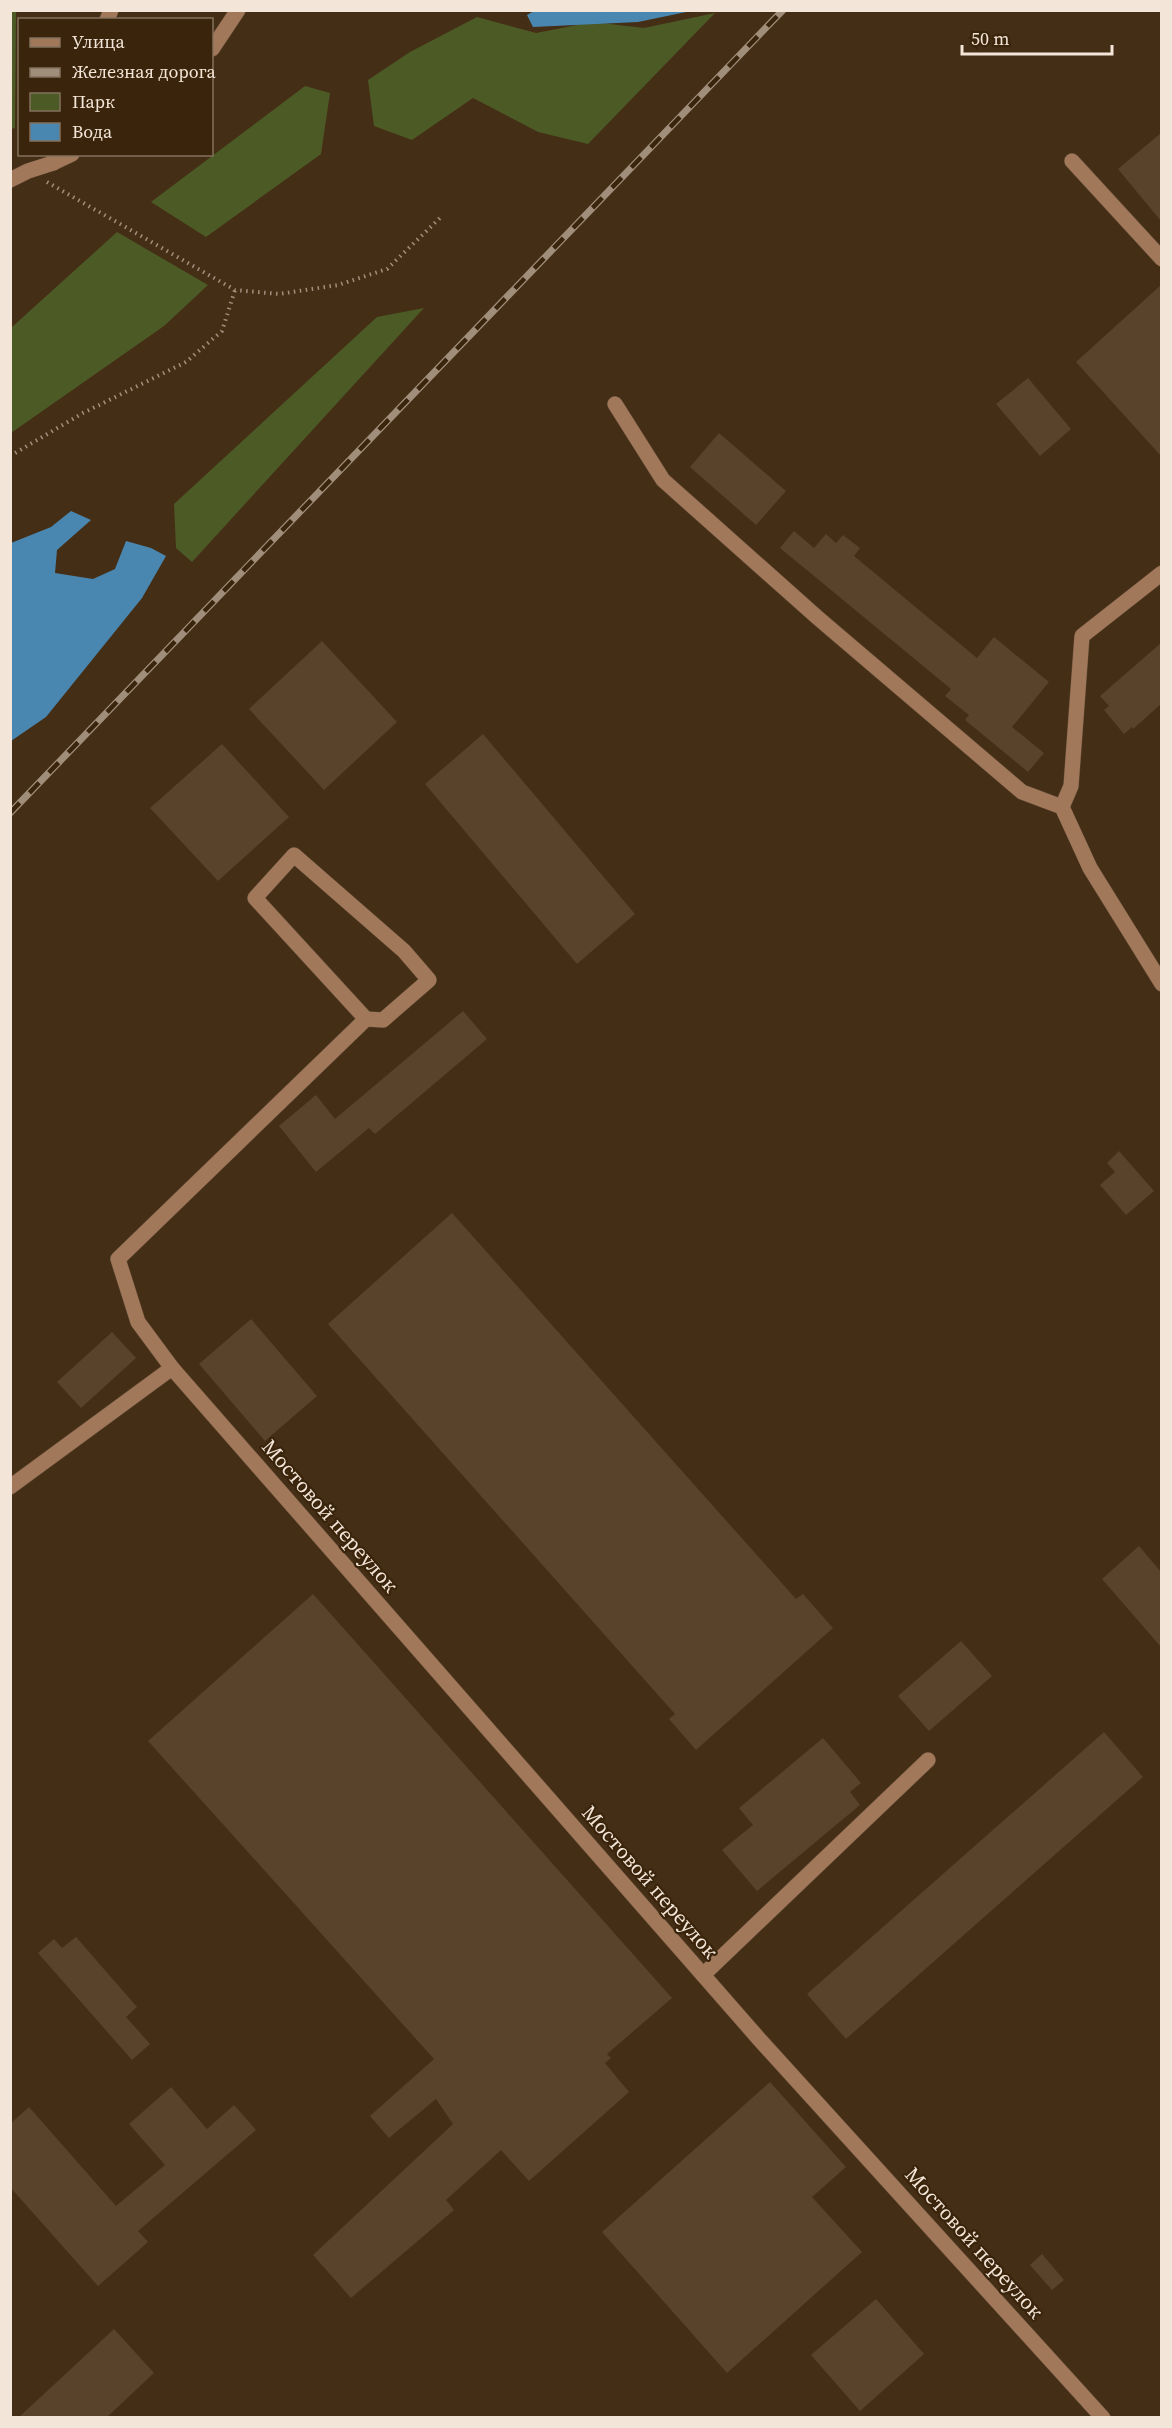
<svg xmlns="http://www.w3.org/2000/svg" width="1172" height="2428" viewBox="0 0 1172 2428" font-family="'Source Serif 4',serif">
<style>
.green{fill:#4c5a26}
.water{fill:#4987b0}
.building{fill:#5a432b}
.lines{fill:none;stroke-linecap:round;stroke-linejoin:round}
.minor-casing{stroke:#614b35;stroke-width:16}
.path{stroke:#a28f7d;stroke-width:4;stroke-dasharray:1.5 4.5;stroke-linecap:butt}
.minor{stroke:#a2785b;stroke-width:15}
.rail-casing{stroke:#a08e7b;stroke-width:7}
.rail{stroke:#3a240c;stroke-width:4.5;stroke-dasharray:14;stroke-linecap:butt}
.labels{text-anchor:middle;stroke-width:4.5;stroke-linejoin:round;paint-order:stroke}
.street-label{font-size:21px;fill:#f3e5d7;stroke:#3a240c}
</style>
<rect width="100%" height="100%" fill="#452e16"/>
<!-- green -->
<g class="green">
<path d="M16,11L15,128L11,129L10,11Z"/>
<path d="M715,13L588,144L538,132L473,98L412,140L374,126L368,80L410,52L477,17L536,33L593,22L644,28Z"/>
<path d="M305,86L330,93L321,154L206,237L151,202Z"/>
<path d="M117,232L208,285L164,326L11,433V328Z"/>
<path d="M424,308L192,562L176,548L174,504L377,317Z"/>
</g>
<!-- water -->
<g class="water">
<path d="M534,11V10L691,11L638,22L533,27L527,15Z"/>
<path d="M71,511L91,520L57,550L55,573L93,579L115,569L126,541L151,548L166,556L142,598L46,717L11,741V543L51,527Z"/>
</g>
<!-- building -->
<g class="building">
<path d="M1161,133V221L1118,169Z"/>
<path d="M1161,285V456L1076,362Z"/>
<path d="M1028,378L1071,429L1040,456L996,404Z"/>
<path d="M719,433L786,491L756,525L690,467Z"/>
<path d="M794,531L814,548L826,534L836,543L843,535L860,548L854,556L977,658L994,637L1049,682L1012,727L1044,753L1028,772L965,720L969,715L945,696L951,689L780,548Z"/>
<path d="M322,641L397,722L324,790L249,709Z"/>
<path d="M1161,643V704L1133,729L1132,727L1124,734L1104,710L1109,706L1100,696Z"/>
<path d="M483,734L635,914L577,964L425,784Z"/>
<path d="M222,744L289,817L218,881L150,808Z"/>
<path d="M463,1011L487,1039L375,1134L369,1128L316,1172L279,1126L316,1095L335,1119Z"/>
<path d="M1119,1151L1154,1191L1126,1215L1100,1185L1115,1172L1107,1163Z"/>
<path d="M452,1213L796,1599L803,1594L833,1628L696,1750L669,1719L675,1714L328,1324Z"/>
<path d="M251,1319L317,1396L265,1441L199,1364Z"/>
<path d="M112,1332L136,1358L81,1408L57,1382Z"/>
<path d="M1139,1546L1161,1572V1647L1102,1579Z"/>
<path d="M313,1594L672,1998L607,2054L611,2058L605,2063L629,2092L529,2181L501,2150L446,2200L454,2210L351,2298L313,2255L453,2124L436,2099L389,2138L370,2116L434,2059L148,1741Z"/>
<path d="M961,1641L992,1676L929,1731L898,1696Z"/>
<path d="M1104,1732L1143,1777L846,2039L807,1994Z"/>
<path d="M823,1738L861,1783L850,1792L860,1805L757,1891L722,1850L753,1825L739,1808Z"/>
<path d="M76,1937L137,2007L126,2017L150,2044L132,2060L38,1953L54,1939L62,1948Z"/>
<path d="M770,2082L846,2167L812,2197L862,2252L727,2373L602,2232Z"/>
<path d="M171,2087L207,2129L234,2105L256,2130L138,2231L148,2242L98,2286L10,2187V2124L29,2107L116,2206L165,2165L129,2124Z"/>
<path d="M1042,2254L1064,2280L1052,2290L1030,2265Z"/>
<path d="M876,2299L924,2354L860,2411L811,2355Z"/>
<path d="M114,2329L154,2373L106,2418H18Z"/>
</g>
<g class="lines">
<defs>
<g id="minor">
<path d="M107,20L111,10"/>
<path d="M212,49L238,10"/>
<path d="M1072,161L1162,259"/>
<path d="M53,163L72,154"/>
<path d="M10,180L28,171L53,163L55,154"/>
<path d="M615,404L663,480L818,618L1022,792L1062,807L1090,868L1162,984"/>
<path d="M1062,807L1071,786L1082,636L1162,573"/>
<path d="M366,1019L255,898L294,855L404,951L429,980L383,1020L366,1019L118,1259L138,1322L172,1368L759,2039L1103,2418"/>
<path d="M10,1487L172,1368"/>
<path d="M703,1975L928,1760"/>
</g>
</defs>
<!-- minor casing -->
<use href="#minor" class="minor-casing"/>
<!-- path -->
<g class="path">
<path d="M47,182L235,290L279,294L338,285L387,269L441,217"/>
<path d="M10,456L83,413L186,362L222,331L235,290"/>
</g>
<!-- minor -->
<use href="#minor" class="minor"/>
<defs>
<path id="rail" d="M10,813L783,10"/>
</defs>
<!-- rail casing -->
<use href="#rail" class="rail-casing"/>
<!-- rail -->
<use href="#rail" class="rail"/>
</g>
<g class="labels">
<!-- street labels -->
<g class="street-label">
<text transform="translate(330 1516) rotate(49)" y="7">Мостовой переулок</text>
<text transform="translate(650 1882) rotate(49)" y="7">Мостовой переулок</text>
<text transform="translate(974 2243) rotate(48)" y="7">Мостовой переулок</text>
</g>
</g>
<!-- border -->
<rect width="1172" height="2428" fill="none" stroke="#f3e5d7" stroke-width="24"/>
<!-- legend -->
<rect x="18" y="18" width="195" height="138" fill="#3a240c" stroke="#84715d" stroke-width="1.5"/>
<rect x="30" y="38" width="30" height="9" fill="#a2785b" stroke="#84715d" stroke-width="1.5"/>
<text x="72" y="48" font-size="18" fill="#f3e5d7">Улица</text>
<rect x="30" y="68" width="30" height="9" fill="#a08e7b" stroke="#84715d" stroke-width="1.5"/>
<text x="72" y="78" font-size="18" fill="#f3e5d7">Железная дорога</text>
<rect x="30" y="93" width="30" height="18" fill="#4c5a26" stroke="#84715d" stroke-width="1.5"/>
<text x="72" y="108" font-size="18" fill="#f3e5d7">Парк</text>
<rect x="30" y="123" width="30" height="18" fill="#4987b0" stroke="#84715d" stroke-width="1.5"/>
<text x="72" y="138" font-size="18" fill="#f3e5d7">Вода</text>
<!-- scale -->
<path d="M962 45v9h150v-9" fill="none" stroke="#f3e5d7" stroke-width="3"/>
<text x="971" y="45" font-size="18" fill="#f3e5d7" stroke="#3a240c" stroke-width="4.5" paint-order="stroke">50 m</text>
</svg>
